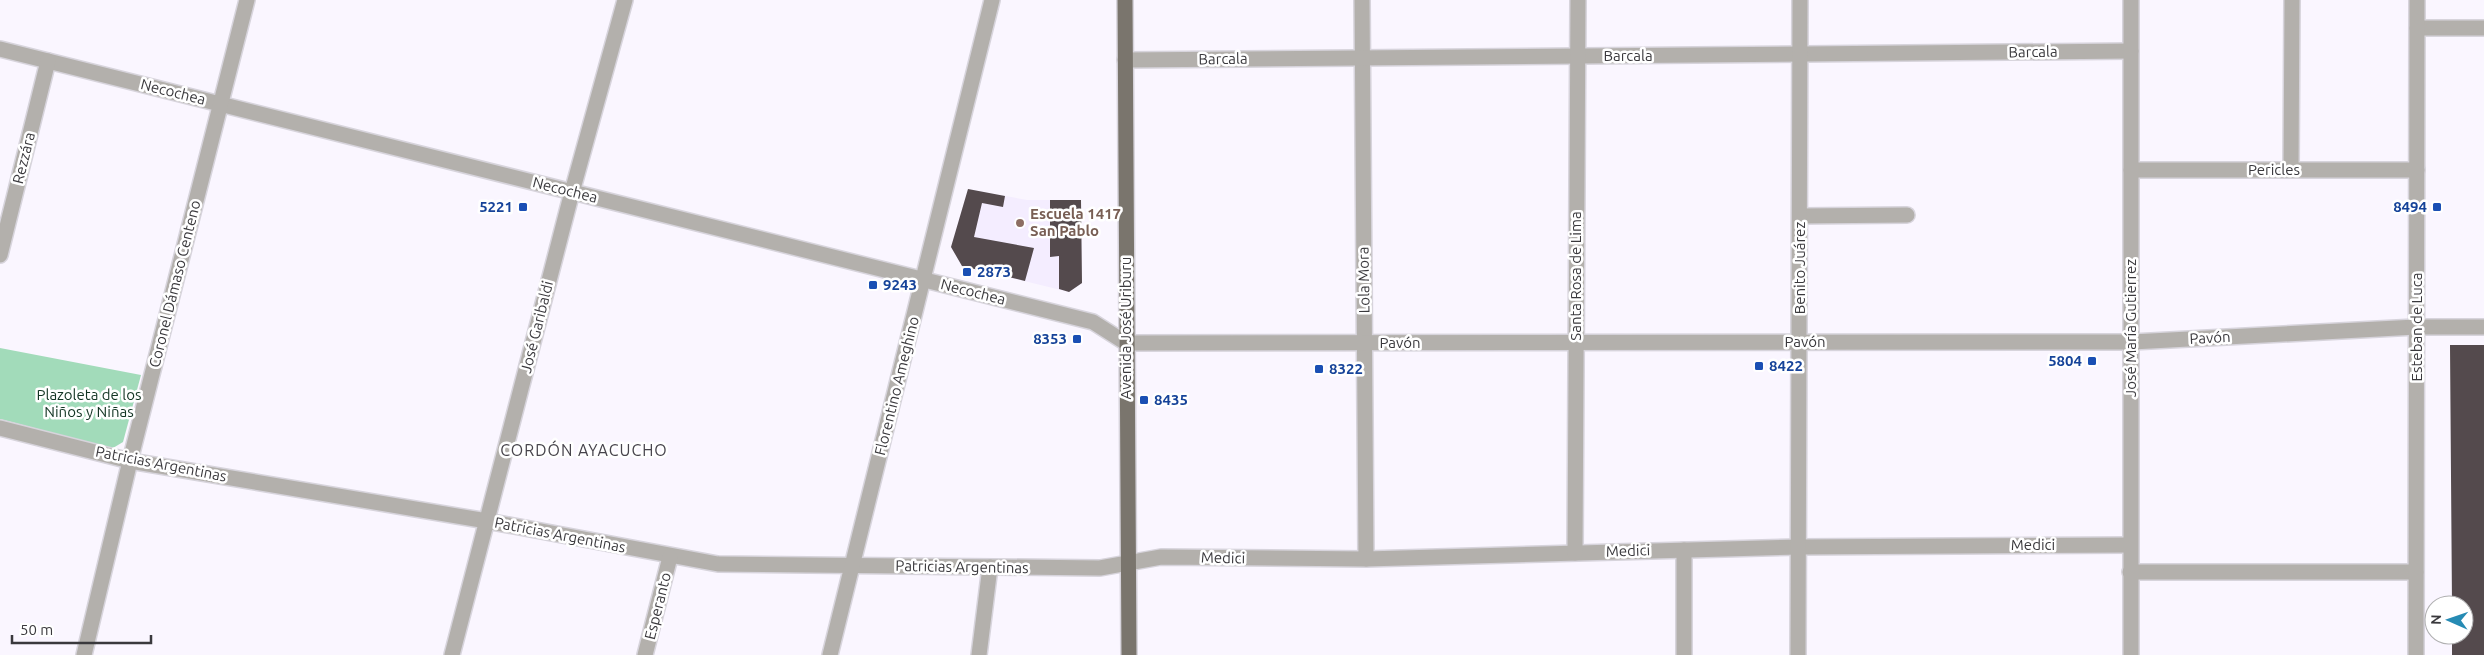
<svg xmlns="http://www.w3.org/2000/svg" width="2484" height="655" viewBox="0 0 2484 655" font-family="Ubuntu,sans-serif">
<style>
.built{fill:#f4edff}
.green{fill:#a2dbba}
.building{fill:#544a4d}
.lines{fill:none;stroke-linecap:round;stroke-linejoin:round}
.minor-casing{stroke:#d7d4dc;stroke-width:18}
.major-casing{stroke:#d7d4dc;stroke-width:18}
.minor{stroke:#b3b0ac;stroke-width:15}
.major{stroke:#7a756d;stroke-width:15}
.transit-dot{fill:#1a4fb4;stroke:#fff;stroke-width:2}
.education-dot{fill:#8d6e63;stroke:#fff;stroke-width:2}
.labels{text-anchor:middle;stroke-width:5;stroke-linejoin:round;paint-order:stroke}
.street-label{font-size:15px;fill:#3a393d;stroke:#fff}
.transit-label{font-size:15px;font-weight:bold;fill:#164399;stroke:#fff;text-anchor:start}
.education-label{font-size:15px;font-weight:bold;fill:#785e54;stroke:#fff;text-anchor:start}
.park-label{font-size:15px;fill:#123423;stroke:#fff}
.neighbourhood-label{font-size:16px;letter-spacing:1px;fill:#47444c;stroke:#fff}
</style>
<rect width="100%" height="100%" fill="#faf6ff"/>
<!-- built -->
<path class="built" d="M968,189L1027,200H1081L1082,283L1069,292L962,266L951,247Z"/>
<!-- green -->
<path class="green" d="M0,348L141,375L123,442L113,448L102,446L0,419Z"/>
<!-- building -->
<g class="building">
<path d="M968,189L1005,196L1003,207L982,203L974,237L1034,248L1025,281L962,266L951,247Z"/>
<path d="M1050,200H1081L1082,283L1069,292L1059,289V256L1050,257Z"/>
<path d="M2450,345H2484V655H2452V635H2464V605H2452Z"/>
</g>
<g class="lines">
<defs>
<g id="minor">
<path d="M1362,0L1366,559"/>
<path d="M2417,28H2484"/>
<path d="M0,49L1093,322L1126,343L2132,342L2416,327H2484"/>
<path d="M1125,60L2131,51"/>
<path d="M2131,170H2417"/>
<path d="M2291,170L2292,0"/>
<path d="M1800,216L1907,215"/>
<path d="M0,255L48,61"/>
<path d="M0,428L130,461L487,521L718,564L1100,568L1161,557L1366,559L1798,547L2130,545"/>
<path d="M1575,553L1578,0"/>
<path d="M2130,572H2416"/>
<path d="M84,655L130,461L247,0"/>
<path d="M452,655L572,192L625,0"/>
<path d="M645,655L670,557"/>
<path d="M830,655L992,0"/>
<path d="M979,655L990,567"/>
<path d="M1684,655V550"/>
<path d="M1798,655L1800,0"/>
<path d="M2131,655V0"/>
<path d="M2416,655L2417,0"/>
</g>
<path id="major" d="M1125,0L1129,655"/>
</defs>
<!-- minor casing -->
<use href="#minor" class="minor-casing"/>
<!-- major casing -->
<use href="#major" class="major-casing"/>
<!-- minor -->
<use href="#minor" class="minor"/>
<!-- major -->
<use href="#major" class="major"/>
</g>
<!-- markers -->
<g class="transit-dot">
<rect x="518" y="202" width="10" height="10" rx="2.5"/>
<rect x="2432" y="202" width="10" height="10" rx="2.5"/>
<rect x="962" y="267" width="10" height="10" rx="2.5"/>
<rect x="868" y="280" width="10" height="10" rx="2.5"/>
<rect x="1072" y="334" width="10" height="10" rx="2.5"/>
<rect x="2087" y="356" width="10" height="10" rx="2.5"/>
<rect x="1754" y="361" width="10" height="10" rx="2.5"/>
<rect x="1314" y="364" width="10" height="10" rx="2.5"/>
<rect x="1139" y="395" width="10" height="10" rx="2.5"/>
</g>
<circle class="education-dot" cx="1020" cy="223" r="5"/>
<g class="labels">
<!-- street labels -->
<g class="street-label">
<text transform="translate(2033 52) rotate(-1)" y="5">Barcala</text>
<text x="1628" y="61">Barcala</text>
<text transform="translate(1223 59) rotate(-1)" y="5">Barcala</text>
<text transform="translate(173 92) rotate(14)" y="5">Necochea</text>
<text transform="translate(24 158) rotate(-76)" y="5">Rezzára</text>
<text x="2274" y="175">Pericles</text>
<text transform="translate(565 190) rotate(14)" y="5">Necochea</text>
<text transform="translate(1800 268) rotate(-90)" y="5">Benito Juárez</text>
<text transform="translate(1576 276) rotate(-90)" y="5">Santa Rosa de Lima</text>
<text transform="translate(1364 280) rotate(-91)" y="5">Lola Mora</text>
<text transform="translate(175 284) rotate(-76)" y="5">Coronel Dámaso Centeno</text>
<text transform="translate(973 292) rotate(14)" y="5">Necochea</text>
<text transform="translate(537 327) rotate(-76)" y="5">José Garibaldi</text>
<text transform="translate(2417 327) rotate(-90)" y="5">Esteban de Luca</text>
<text transform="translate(1126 328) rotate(-90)" y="5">Avenida José Uriburu</text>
<text transform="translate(2131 328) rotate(-90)" y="5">José María Gutierrez</text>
<text transform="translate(2210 338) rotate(-3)" y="5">Pavón</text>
<text x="1805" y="347">Pavón</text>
<text x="1400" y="348">Pavón</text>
<text transform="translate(897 386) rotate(-76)" y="5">Florentino Ameghino</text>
<text transform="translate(161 464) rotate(11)" y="5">Patricias Argentinas</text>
<text transform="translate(560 535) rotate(11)" y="5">Patricias Argentinas</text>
<text x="2033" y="550">Medici</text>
<text transform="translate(1628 551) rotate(-2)" y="5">Medici</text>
<text transform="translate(1223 558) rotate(1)" y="5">Medici</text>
<text transform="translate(962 567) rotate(1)" y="5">Patricias Argentinas</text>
<text transform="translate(658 606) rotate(-76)" y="5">Esperanto</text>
</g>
<!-- transit labels -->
<g class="transit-label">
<text x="513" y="212" text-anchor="end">5221</text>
<text x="2427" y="212" text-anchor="end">8494</text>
<text x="977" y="277">2873</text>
<text x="883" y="290">9243</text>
<text x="1067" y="344" text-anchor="end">8353</text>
<text x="2082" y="366" text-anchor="end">5804</text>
<text x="1769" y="371">8422</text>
<text x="1329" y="374">8322</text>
<text x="1154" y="405">8435</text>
</g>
<!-- education labels -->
<g class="education-label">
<text x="1030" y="219">Escuela 1417<tspan x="1030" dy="17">San Pablo</tspan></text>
</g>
<!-- park labels -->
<g class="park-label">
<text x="89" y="400">Plazoleta de los<tspan x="89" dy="17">Niños y Niñas</tspan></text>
</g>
<!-- neighbourhood labels -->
<g class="neighbourhood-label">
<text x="584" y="456">CORDÓN AYACUCHO</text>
</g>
</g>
<!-- north arrow -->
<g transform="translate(2449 620) rotate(272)"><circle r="24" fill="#ffffff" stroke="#b0b0b1"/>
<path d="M0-4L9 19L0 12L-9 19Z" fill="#268bb4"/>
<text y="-8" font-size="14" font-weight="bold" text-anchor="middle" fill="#3a393d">N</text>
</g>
<!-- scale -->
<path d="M12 635v8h139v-8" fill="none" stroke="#3a393d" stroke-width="2.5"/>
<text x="20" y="635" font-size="15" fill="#3a393d" stroke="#ffffff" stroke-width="4" paint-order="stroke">50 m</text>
</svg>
